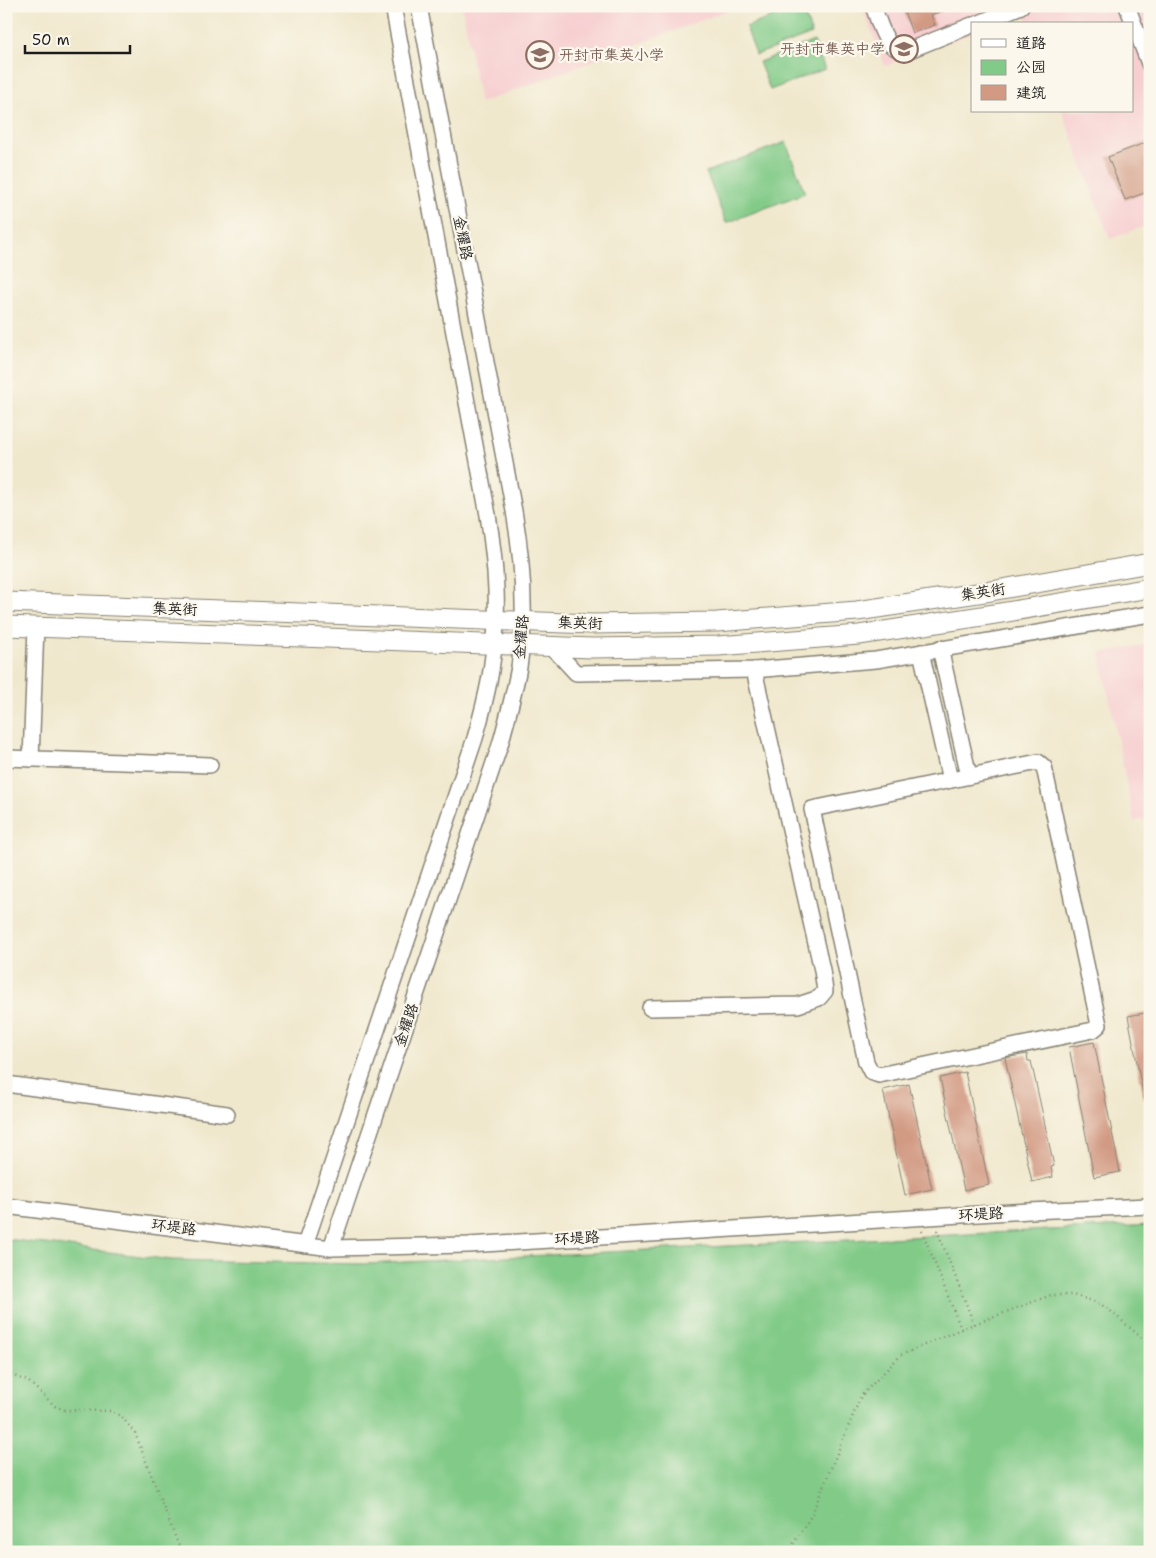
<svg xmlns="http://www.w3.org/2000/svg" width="1156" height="1558" viewBox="0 0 1156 1558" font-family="'Shantell Sans','LXGW WenKai TC',sans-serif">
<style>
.built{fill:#f7cfd1}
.green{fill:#81ca87;stroke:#4e7352}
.building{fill:#d29a83}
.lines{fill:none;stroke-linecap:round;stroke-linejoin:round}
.minor-casing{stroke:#868274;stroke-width:18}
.major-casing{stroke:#868274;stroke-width:21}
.path{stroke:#868274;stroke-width:2.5;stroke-dasharray:1 4;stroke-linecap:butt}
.minor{stroke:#fff;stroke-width:15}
.major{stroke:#fff;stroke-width:19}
.labels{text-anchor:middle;stroke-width:4.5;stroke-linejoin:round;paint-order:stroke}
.education-label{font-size:15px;fill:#785e54;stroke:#fbf7ec;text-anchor:end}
.street-label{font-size:15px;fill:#1c1c1c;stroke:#fbf7ec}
</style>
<rect width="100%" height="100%" fill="#fbf7ec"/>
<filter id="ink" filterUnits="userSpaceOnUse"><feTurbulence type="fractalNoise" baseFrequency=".02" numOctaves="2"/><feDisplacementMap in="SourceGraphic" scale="10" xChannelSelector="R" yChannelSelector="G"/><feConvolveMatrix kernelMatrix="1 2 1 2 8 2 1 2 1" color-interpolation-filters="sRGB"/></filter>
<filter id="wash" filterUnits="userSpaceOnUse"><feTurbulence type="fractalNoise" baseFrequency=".0096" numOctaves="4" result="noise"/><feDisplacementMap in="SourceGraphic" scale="20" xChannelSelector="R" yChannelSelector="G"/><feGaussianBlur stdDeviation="1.12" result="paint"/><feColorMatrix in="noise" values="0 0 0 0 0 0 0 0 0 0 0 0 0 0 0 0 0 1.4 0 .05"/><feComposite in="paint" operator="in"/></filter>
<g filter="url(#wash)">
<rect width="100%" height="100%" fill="#f0e8cd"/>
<!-- built -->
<g class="built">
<path d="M462,6H740L480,103Z"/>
<path d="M862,6H1150V224L1110,239L1062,111H1132V24H1029L1024,13L996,24H972V33L885,66Z"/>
<path d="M1150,644V819L1134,821L1100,653Z"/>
</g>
<!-- green -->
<g class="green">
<path d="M801,6L812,34L756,55L746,27Z"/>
<path d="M814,41L825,69L770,90L759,62Z"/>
<path d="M786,142L805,193L726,223L706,172Z"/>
<path d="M1150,1225V1552H6V1239L172,1260L365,1264Z"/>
</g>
<g id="blocks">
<!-- building -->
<g class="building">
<path d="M902,6H953V7L931,15L935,25L912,33Z"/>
<path d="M1150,141V191L1125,200L1108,157Z"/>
<path d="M1150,1012V1098L1144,1099L1128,1016Z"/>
<path d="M1094,1042L1120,1172L1094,1177L1069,1047Z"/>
<path d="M1027,1054L1028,1061H1031L1054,1166L1051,1167L1053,1177L1032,1182L1005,1058Z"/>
<path d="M965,1072L989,1185L964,1190L940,1078Z"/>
<path d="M909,1084L932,1189L905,1195L883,1090Z"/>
</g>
</g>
</g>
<g filter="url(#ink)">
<use href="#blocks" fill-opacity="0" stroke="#868274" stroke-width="1"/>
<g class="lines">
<defs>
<g id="minor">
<path d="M873,6C878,18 882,36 891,45C895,49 901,50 907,51L972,25"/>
<path d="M1127,6L1150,66"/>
<path d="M977,24L1021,6"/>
<path d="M552,647L576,673L754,670L876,660L1150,614"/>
<path d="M940,648L969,776"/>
<path d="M921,652L950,780"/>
<path d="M6,758L210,765"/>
<path d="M31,759L36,627"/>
<path d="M1038,762L1044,767L1099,1025L1093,1030L879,1075L871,1072L866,1062L812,809Z"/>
<path d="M650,1008L798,1005L819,998L825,991L822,970L754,670"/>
<path d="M6,1084L227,1114"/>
<path d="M6,1206L331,1248L468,1245L1029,1211L1150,1206"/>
<path d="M305,1245L475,738C482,713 489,689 492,663C500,614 496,565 488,515L393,6"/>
<path d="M331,1248L500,745C507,720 514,694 519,667C527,615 523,563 514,511L419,6"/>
</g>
<g id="major">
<path d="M6,602L592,624L717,622L857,611L991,591L1150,563"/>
<path d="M6,626L592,648L718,646L859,635L995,614L1150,588"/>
</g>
</defs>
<!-- minor casing -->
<use href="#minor" class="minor-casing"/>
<!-- major casing -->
<use href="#major" class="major-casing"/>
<!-- path -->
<g class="path">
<path d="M937,1230L974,1324"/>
<path d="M922,1231L961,1329"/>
<path d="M6,1373L28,1381L55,1406L64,1410L112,1411L122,1417L135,1433L181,1552"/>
<path d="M788,1552L811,1516L861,1396L901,1355L961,1329L1051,1295H1073L1093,1301L1107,1308L1150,1345"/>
</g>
<!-- minor -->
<use href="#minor" class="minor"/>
<!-- major -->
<use href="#major" class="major"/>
</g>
</g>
<!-- icons -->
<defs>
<symbol id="school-ring" viewBox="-11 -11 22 22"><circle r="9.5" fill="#fbf7ec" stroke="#8d6e63" stroke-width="1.5"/><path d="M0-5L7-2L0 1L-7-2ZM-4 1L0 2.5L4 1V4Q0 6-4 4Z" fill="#8d6e63"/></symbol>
</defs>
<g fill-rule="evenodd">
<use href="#school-ring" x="888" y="33" width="32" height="32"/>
<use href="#school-ring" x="524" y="39" width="32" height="32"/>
</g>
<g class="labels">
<!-- education labels -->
<g class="education-label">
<text x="885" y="54">开封市集英中学</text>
<text x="559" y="60" text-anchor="start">开封市集英小学</text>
</g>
<!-- street labels -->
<g class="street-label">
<text transform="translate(463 238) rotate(79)" y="5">金耀路</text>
<text transform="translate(983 592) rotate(-9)" y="5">集英街</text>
<text transform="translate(175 609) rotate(2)" y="5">集英街</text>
<text transform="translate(580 623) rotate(1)" y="5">集英街</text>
<text transform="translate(521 637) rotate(-85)" y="5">金耀路</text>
<text transform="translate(406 1025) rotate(-71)" y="5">金耀路</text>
<text transform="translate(981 1214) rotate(-3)" y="5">环堤路</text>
<text transform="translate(174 1227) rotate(7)" y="5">环堤路</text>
<text transform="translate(577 1238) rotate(-3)" y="5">环堤路</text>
</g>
</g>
<!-- margin -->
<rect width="1156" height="1558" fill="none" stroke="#fbf7ec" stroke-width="25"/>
<!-- legend -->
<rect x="971" y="22" width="162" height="90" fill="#fbf7ec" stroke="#a29f99"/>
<rect x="981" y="39" width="25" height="8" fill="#ffffff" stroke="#a29f99"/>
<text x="1016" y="48" font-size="15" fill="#1c1c1c">道路</text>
<rect x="981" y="60" width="25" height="15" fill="#81ca87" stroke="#a29f99"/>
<text x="1016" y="72" font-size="15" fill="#1c1c1c">公园</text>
<rect x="981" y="85" width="25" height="15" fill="#d29a83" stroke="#a29f99"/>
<text x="1016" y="98" font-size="15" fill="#1c1c1c">建筑</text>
<!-- scale -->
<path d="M25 45v8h105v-8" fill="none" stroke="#1c1c1c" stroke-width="2.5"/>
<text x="32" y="45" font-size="15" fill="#1c1c1c" stroke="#fbf7ec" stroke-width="4" paint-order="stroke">50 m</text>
</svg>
